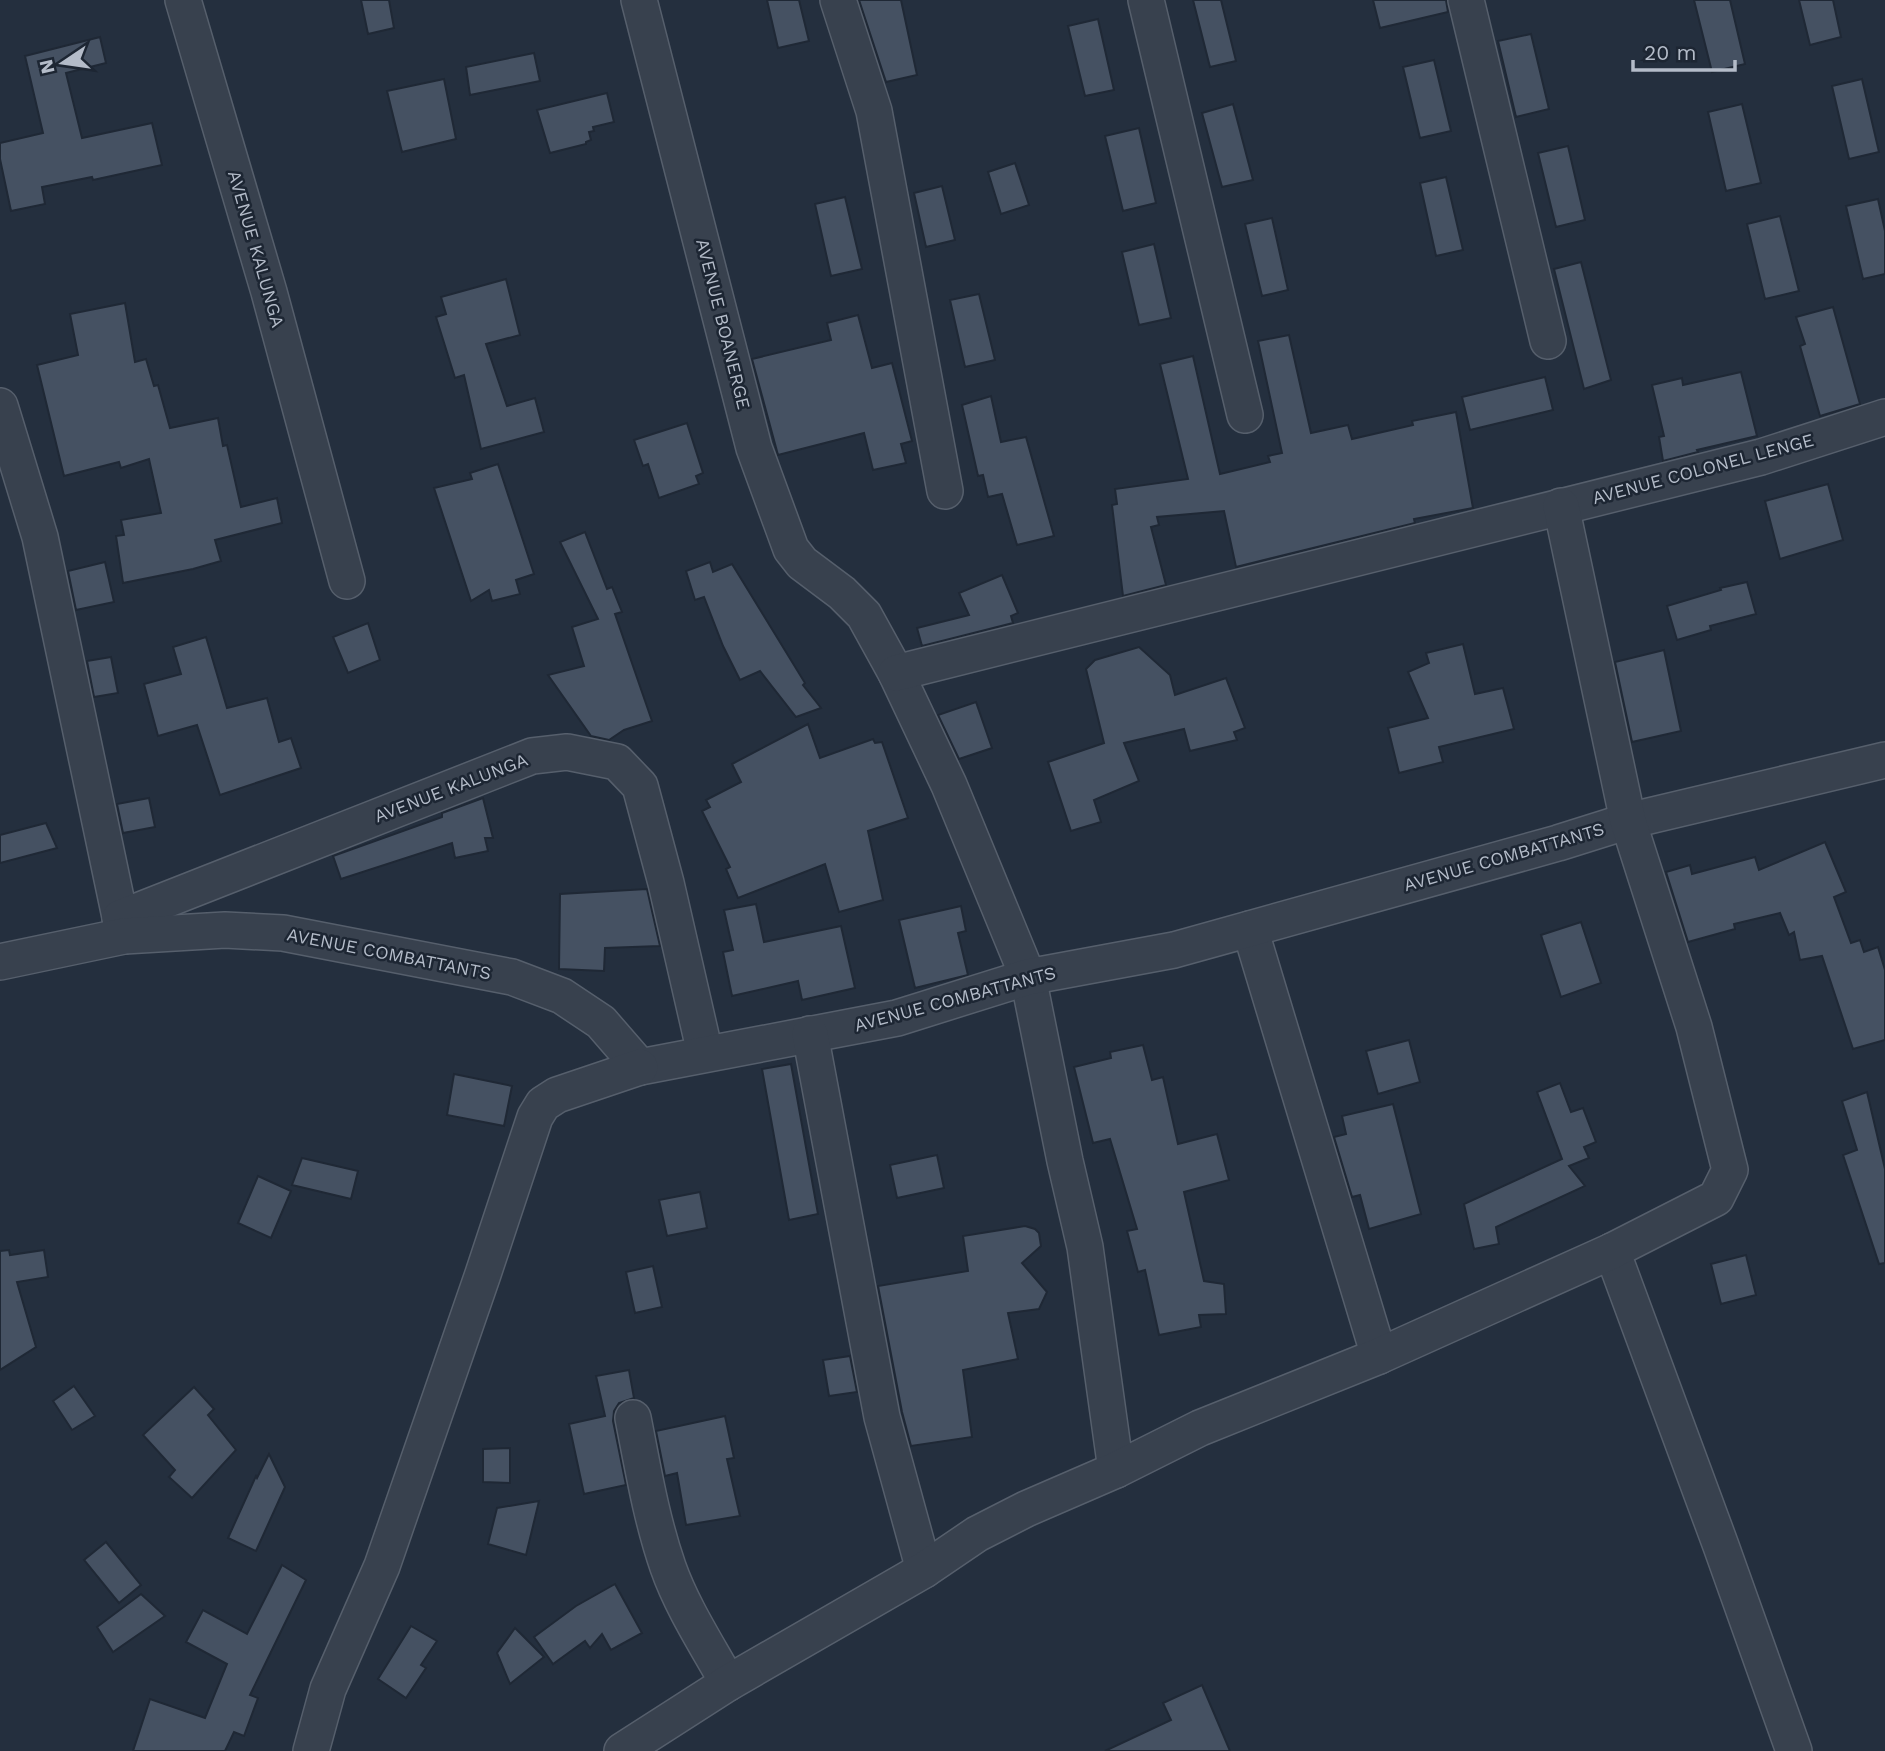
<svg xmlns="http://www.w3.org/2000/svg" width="1885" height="1751" viewBox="0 0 1885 1751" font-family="'Work Sans',sans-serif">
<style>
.building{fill:#455162;stroke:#1f2835;stroke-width:2}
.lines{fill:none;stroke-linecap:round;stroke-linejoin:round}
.minor-casing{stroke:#565f6c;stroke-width:38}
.minor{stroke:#38414e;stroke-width:35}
.labels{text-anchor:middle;stroke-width:5;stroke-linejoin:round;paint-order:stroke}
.street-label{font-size:18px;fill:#b4bcc9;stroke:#1d2633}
</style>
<rect width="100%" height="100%" fill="#242f3e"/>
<!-- building -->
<g class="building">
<path d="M361,0H389L394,28L368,34Z"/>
<path d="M767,0H799L809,41L778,48Z"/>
<path d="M859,0H901L917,75L886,82Z"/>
<path d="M1193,0H1221L1236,61L1210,67Z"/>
<path d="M1373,0H1446L1448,12L1380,28Z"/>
<path d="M1694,0H1730L1745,64L1712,72Z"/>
<path d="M1799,0H1833L1841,37L1810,45Z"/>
<path d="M1098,19L1114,90L1085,96L1068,26Z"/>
<path d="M1531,34L1549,109L1516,117L1498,41Z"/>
<path d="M100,37L106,63L66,73L82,138L152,123L162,165L93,180L92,177L42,187L45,204L11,211L0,159V143L43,133L25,56Z"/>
<path d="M534,53L540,81L470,95L466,67Z"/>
<path d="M1434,60L1451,131L1420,138L1403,67Z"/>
<path d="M444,79L456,139L402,152L387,91Z"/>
<path d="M1862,79L1879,152L1849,159L1832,86Z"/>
<path d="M607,93L614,122L593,127L594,131L589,132L591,140L586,142V144L550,153L537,110Z"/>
<path d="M1233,104L1253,180L1222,187L1202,113Z"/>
<path d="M1742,104L1761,183L1726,191L1708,112Z"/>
<path d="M1139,128L1156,203L1123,211L1105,136Z"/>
<path d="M1568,146L1585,220L1556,227L1538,153Z"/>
<path d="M1015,163L1029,205L1001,214L988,172Z"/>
<path d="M1446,177L1463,250L1436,256L1420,183Z"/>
<path d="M942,186L955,240L926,247L914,193Z"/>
<path d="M845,197L862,269L831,276L815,204Z"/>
<path d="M1878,199L1885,231V274L1863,279L1846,206Z"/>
<path d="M1780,216L1799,291L1765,299L1747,224Z"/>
<path d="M1272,218L1288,290L1262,296L1245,224Z"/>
<path d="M1154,244L1171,318L1139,325L1122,252Z"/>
<path d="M1581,262L1611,380L1584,389L1554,269Z"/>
<path d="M506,279L520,335L486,344L507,406L535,398L544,432L481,449L464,375L455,378L436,317L446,314L441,297Z"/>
<path d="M979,294L995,360L965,367L950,300Z"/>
<path d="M125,303L135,362L146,359L154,386L158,385L170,428L218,418L223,446L227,445L241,507L277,498L282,523L215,540L221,561L193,569L123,583L116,536L124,535L121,520L161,513L149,459L121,468L119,462L64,476L37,365L78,355L70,314Z"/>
<path d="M1833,307L1860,404L1820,416L1800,346L1805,344L1796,317Z"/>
<path d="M858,315L872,368L892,363L912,441L901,444L906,463L873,470L864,433L778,455L752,359L831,340L827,323Z"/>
<path d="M1289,335L1311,433L1348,425L1352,439L1413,425L1412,421L1456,412L1473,508L1414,519L1415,523L1236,567L1224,511L1157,517L1159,525L1151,527L1166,585L1123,596L1112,505L1117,504L1115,489L1188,479L1160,364L1193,356L1220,474L1270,462L1268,456L1282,453L1258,341Z"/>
<path d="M1741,372L1757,436L1697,450L1698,452L1663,461L1659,437L1664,436L1652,385L1682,378L1683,385Z"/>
<path d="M1545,377L1553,410L1470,430L1462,397Z"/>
<path d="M991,396L1001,442L1026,437L1054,536L1017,545L1002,494L988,497L983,475L978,476L962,405Z"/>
<path d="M687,423L703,473L696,476L699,484L659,498L648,464L643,466L634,440Z"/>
<path d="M498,464L534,574L516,580L520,594L492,601L489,590L471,601L434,488L472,479L470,473Z"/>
<path d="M1828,484L1843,540L1780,559L1765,501Z"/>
<path d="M585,532L607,589L612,587L622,612L615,614L652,721L624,730L609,740L591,736L548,675L584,666L572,627L598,619L560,542Z"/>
<path d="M105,562L114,602L76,610L68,571Z"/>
<path d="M710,562L713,572L732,564L805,683L803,685L821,708L796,717L760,671L740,680L723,646L704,597L695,600L686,571Z"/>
<path d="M1002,575L1018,613L1011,616L1013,623L922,646L917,628L969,615L959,593Z"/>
<path d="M1747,582L1756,614L1710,626L1711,630L1677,640L1667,606L1721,590L1720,588Z"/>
<path d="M368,623L380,660L348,673L333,637Z"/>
<path d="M206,637L227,708L267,698L279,742L291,738L301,768L220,795L197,725L158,736L144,684L181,674L173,647Z"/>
<path d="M1463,644L1475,694L1503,688L1514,729L1439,747L1443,762L1399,773L1388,728L1428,718L1408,672L1429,663L1426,653Z"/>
<path d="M1139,647L1170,675L1175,695L1226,678L1245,728L1234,732L1237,740L1190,751L1184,729L1124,743L1139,781L1094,800L1101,822L1071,831L1048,762L1104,743L1086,669L1095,660Z"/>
<path d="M1664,650L1681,731L1632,742L1615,662Z"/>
<path d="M111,657L118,693L94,697L87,661Z"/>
<path d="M976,702L992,748L959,759L938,715Z"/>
<path d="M808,724L820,758L873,739L875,743L882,742L908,818L868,831L883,900L839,912L825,864L738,898L726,869L730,867L702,811L710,807L706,800L741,782L732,764Z"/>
<path d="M149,798L155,827L123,833L117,804Z"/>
<path d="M483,798L493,838H485L488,851L455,858L452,843L341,879L333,856L442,817V813Z"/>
<path d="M46,823L57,848L0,863V835Z"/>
<path d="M1825,842L1846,892L1834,897L1851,943L1860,940L1864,952L1878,947L1885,970V1040L1853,1049L1822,956L1800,960L1794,932L1789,935L1780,913L1734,924L1735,929L1688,942L1666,872L1690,865L1692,874L1755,857L1759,870Z"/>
<path d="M647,889L660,946L605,948L604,971L559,969L560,894Z"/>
<path d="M756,904L764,942L841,926L855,988L802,1000L798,981L732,996L723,952L733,950L724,910Z"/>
<path d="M961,906L966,931L958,933L968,975L915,988L899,920Z"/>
<path d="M1581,922L1601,983L1561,997L1541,935Z"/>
<path d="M1409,1040L1420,1082L1378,1094L1366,1051Z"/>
<path d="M1143,1045L1152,1080L1163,1077L1178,1144L1217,1134L1229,1180L1184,1192L1204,1281L1224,1284L1226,1314L1199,1315L1201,1327L1159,1335L1145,1270L1138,1272L1127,1231L1137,1229L1110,1139L1093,1143L1074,1067L1111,1058L1110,1052Z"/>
<path d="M791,1064L818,1214L789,1220L762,1069Z"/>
<path d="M454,1074L512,1086L504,1126L447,1115Z"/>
<path d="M1560,1083L1571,1112L1583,1108L1596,1142L1584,1147L1589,1158L1569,1166L1585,1186L1496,1227L1499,1244L1474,1249L1464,1204L1562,1159L1537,1092Z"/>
<path d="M1867,1092L1885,1169V1263L1879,1264L1843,1155L1857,1150L1842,1101Z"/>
<path d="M1393,1104L1421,1214L1369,1229L1360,1195L1352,1197L1334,1137L1346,1134L1342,1116Z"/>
<path d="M937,1155L944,1188L897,1198L890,1165Z"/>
<path d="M302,1158L358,1171L351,1199L292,1185Z"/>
<path d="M258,1176L291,1191L271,1238L238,1223Z"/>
<path d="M700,1192L707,1228L667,1236L659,1200Z"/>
<path d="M1025,1226L1035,1229L1039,1233L1041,1246L1022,1263L1047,1292L1039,1309L1008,1313L1018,1359L963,1370L972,1437L911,1446L902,1412L878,1286L968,1271L963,1236Z"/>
<path d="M9,1250L10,1255L44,1250L48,1277L17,1282L36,1347L0,1370V1251Z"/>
<path d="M1746,1255L1756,1295L1721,1304L1711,1264Z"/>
<path d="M653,1266L662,1307L635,1313L626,1272Z"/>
<path d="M850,1356L857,1392L829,1396L823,1360Z"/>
<path d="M629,1370L634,1398L619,1403L614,1411L613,1421L626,1485L584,1494L569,1424L605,1416L596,1376Z"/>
<path d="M74,1386L95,1416L72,1430L53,1401Z"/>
<path d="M194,1387L214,1409L208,1415L236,1450L192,1498L169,1477L175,1470L143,1435Z"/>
<path d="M725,1416L734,1458L727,1459L740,1516L686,1525L677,1473L665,1476L656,1431Z"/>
<path d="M510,1448V1483L483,1482V1449Z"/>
<path d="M269,1454L285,1487L256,1551L228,1538L256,1476L257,1478Z"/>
<path d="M539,1501L526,1555L488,1544L497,1508Z"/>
<path d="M106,1542L141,1585L119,1603L84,1560Z"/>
<path d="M282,1565L306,1580L250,1695L258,1698L244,1736L234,1732L225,1751H133L150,1699L205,1718L227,1664L186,1642L203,1610L247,1634Z"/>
<path d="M615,1584L642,1633L611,1650L602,1634L590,1648L585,1641L553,1664L534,1637L576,1606Z"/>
<path d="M141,1594L165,1616L113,1652L97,1627Z"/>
<path d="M411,1626L437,1641L421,1665L426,1668L406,1698L378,1679Z"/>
<path d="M515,1628L544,1657L510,1684L497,1653Z"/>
<path d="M1202,1685L1230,1751H1105L1171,1720L1163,1703Z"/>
</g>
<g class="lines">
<defs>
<g id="minor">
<path d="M183,0L269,292L347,581"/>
<path d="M639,0L754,448L791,549L802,563L842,593L864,615L896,673L949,785L1028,977L1065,1161L1085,1247L1116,1470"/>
<path d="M838,0L874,111L945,491"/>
<path d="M1146,0L1245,415"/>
<path d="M1466,0L1548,341"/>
<path d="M0,406L40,537L124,936"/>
<path d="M896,673L1761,457L1885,417"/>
<path d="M120,918L532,756L567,752L617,762L640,786L666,883L705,1053"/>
<path d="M1250,929L1379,1356"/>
<path d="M0,962L124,936L225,930L283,933L512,977L562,996L601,1022L640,1067L897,1018L1028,977L1174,950L1558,843L1628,821L1885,760"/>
<path d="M810,1034L882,1417L924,1570"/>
<path d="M1612,1251L1721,1546L1794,1751"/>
<path d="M633,1418C643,1468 651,1518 668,1567C682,1607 707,1645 728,1683"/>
<path d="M311,1751L328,1689L382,1566L483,1274L535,1117L543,1104L557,1095L640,1067"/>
<path d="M622,1751L728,1683L924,1570L977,1534L1026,1509L1116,1470L1200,1428L1379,1356L1612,1251L1716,1198L1730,1170L1694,1027L1628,821L1561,506"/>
</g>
</defs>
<!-- minor casing -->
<use href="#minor" class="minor-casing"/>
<!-- minor -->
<use href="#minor" class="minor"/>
</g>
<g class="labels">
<!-- street labels -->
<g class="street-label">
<text transform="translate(256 249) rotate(74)" y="6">AVENUE KALUNGA</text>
<text transform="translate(723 324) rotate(76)" y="6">AVENUE BOANERGE</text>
<text transform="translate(1703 469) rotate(-15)" y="6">AVENUE COLONEL LENGE</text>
<text transform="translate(451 788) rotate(-21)" y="6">AVENUE KALUNGA</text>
<text transform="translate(1504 857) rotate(-16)" y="6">AVENUE COMBATTANTS</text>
<text transform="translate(389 954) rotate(11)" y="6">AVENUE COMBATTANTS</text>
<text transform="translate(955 999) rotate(-15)" y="6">AVENUE COMBATTANTS</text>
</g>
</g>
<!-- north arrow -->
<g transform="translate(63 63) rotate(257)" stroke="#1d2633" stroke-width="5" paint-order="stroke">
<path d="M0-5L12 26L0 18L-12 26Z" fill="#b4bcc9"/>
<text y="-10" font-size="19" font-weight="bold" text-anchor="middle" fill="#b4bcc9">N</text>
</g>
<!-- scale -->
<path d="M1633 60v10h102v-10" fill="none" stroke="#b4bcc9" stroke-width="3.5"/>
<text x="1644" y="60" font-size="21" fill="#b4bcc9" stroke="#1d2633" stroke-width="5" paint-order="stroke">20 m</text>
</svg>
